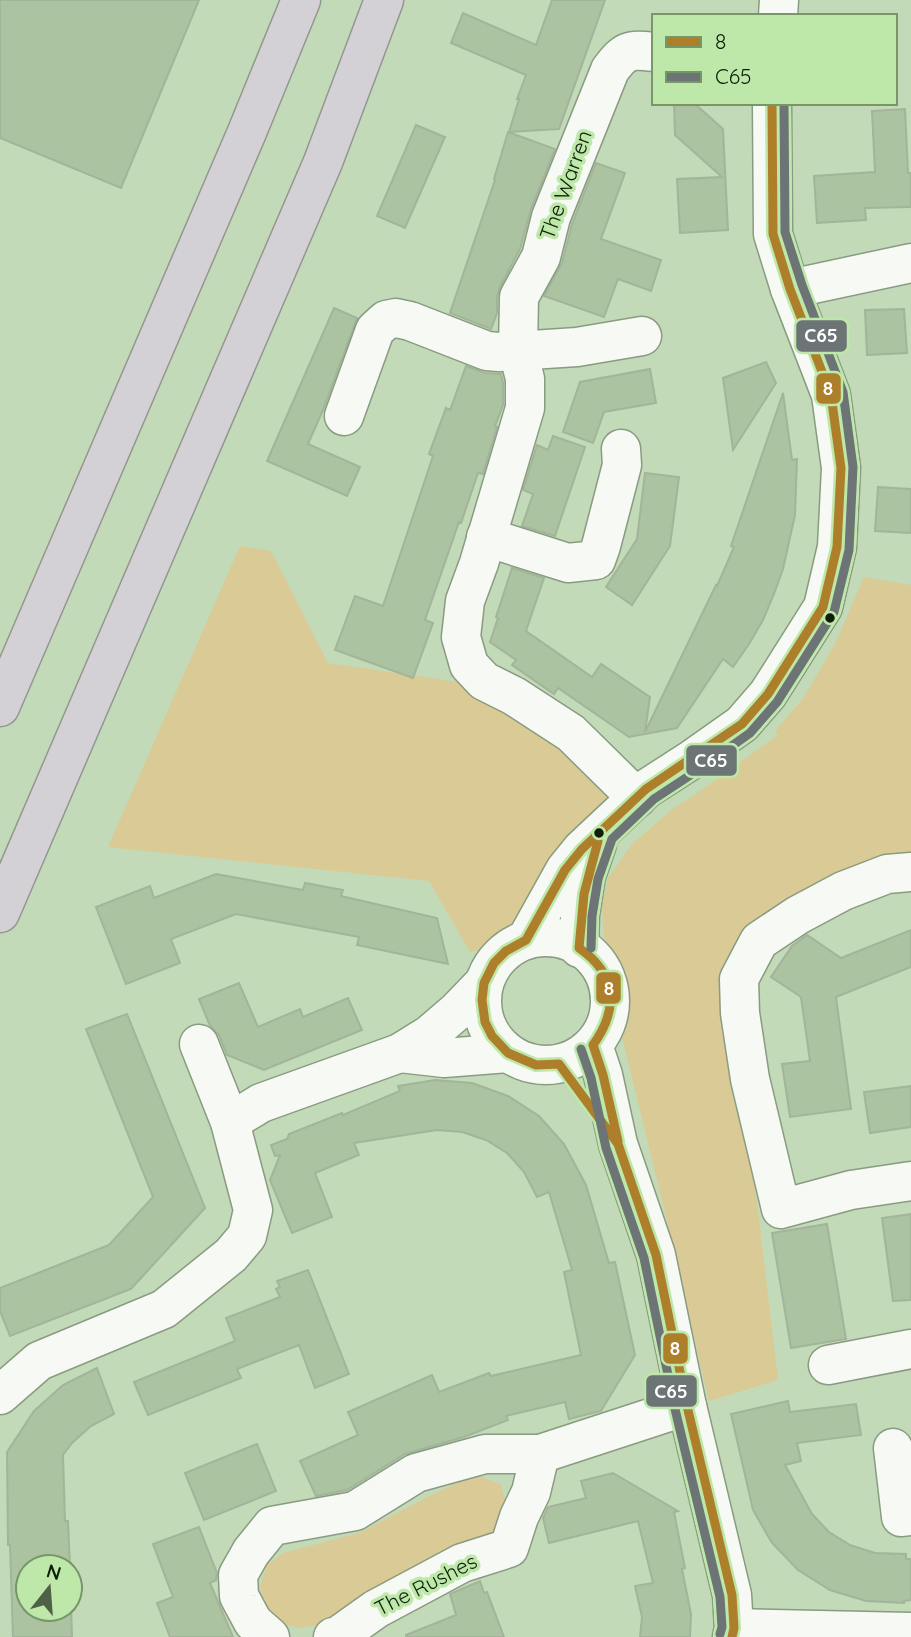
<svg xmlns="http://www.w3.org/2000/svg" width="911" height="1637" viewBox="0 0 911 1637" font-family="Quicksand,sans-serif">
<style>
.green{fill:#daca95}
.building{fill:#abc3a0;stroke:#a2b499;stroke-width:2}
.lines{fill:none;stroke-linecap:round;stroke-linejoin:round}
.street-casing{stroke:#899b80;stroke-width:41}
.highway-casing{stroke:#939790;stroke-width:41}
.street{stroke:#f6f9f4;stroke-width:38}
.highway{stroke:#d4d1d6;stroke-width:38}
.bus-1-casing{stroke:#bde8aa;stroke-width:14}
.bus-2-casing{stroke:#bde8aa;stroke-width:14}
.bus-1{stroke:#ae7f2b;stroke-width:9}
.bus-2{stroke:#6c7476;stroke-width:9}
.bus-dot{fill:#0f1e07;stroke:#bde8aa;stroke-width:2.5}
.labels{text-anchor:middle;stroke-width:7;stroke-linejoin:round;paint-order:stroke}
.street-label{font-size:21px;fill:#0f1e07;stroke:#bde8aa}
.line-badge{stroke:#bde8aa;stroke-width:2.5}
.badge-label{font-size:19px;text-anchor:middle;font-weight:bold;fill:#fff}
</style>
<rect width="100%" height="100%" fill="#c3dab8"/>
<!-- green -->
<g class="green">
<path d="M240,546L271,551L328,663L520,691L644,788L526,940L470,952L429,881L108,847Z"/>
<path d="M864,577L911,585V872L759,941L749,1135L778,1380L709,1401L666,1217L622,1037L624,1002L622,982L604,937L602,905L608,878L632,844L675,807L693,796L778,735L775,731L804,697L837,640Z"/>
<path d="M476,1474L501,1485L511,1519L501,1535L328,1623L299,1628L277,1622L264,1606L260,1586L267,1565L283,1553L359,1533L423,1499Z"/>
</g>
<!-- building -->
<g class="building">
<path d="M0,0H199L121,188L0,138Z"/>
<path d="M552,0H605L559,129L509,132L519,99H517L526,75L451,43L463,13L536,45Z"/>
<path d="M674,103H694L723,129L728,230L680,233L677,179L722,177L675,135Z"/>
<path d="M905,109L908,173H911V207L865,208L866,220L817,223L814,176L875,172L872,111Z"/>
<path d="M416,125L445,137L405,228L377,216Z"/>
<path d="M508,132L555,149L531,209L520,249L500,287L497,297V313L491,329L450,313L495,180L494,179Z"/>
<path d="M596,163L625,173L601,239L661,260L651,291L618,279L604,317L544,296L562,263L572,224Z"/>
<path d="M334,308L357,318L323,410L308,444L360,467L347,496L267,461Z"/>
<path d="M904,309L907,353L867,355L865,310Z"/>
<path d="M766,362L776,383L733,450L723,378Z"/>
<path d="M466,366L485,373L501,374L503,382V405L495,426L497,427L483,474L478,473L461,523L459,522L425,620L433,623L413,678L335,650L355,596L383,606L433,456L429,454L446,408L450,410Z"/>
<path d="M650,369L656,403L604,412L593,443L563,432L580,382Z"/>
<path d="M783,393L792,460L797,459L795,515L783,569L774,594L763,620L749,644L733,667L723,659L677,728L629,737L558,688L554,694L512,665L516,660L490,642L498,618L496,617L512,568L544,578L526,631L592,677L601,664L650,697L645,732L716,585L717,586L734,547L731,546Z"/>
<path d="M553,436L585,447L555,536L522,526L533,494L523,490L537,445L548,450Z"/>
<path d="M645,473L679,477L670,546L632,605L606,587L637,539Z"/>
<path d="M878,487L911,489V533L875,531Z"/>
<path d="M216,874L303,890L305,883L343,890L341,896L437,918L448,964L357,945L359,937L236,914L171,939L180,963L126,984L96,907L150,886L154,898Z"/>
<path d="M911,930V967L836,997L851,1109L790,1117L782,1064L810,1061L801,997L771,977L792,946L807,935L841,958Z"/>
<path d="M239,983L258,1027L300,1009L303,1017L348,998L362,1030L264,1070L227,1055L219,1035L210,1026L199,999Z"/>
<path d="M127,1014L205,1208L131,1289L10,1336L0,1311V1288L109,1245L153,1197L86,1029Z"/>
<path d="M435,1080L472,1083L508,1096L539,1116L564,1144L586,1185L609,1263L615,1262L635,1355L601,1411L569,1419L565,1402L506,1416L508,1420L464,1437L405,1454L347,1490L316,1496L300,1461L358,1435L348,1412L432,1375L439,1392L489,1373L491,1376L581,1355L564,1272L572,1270L549,1192L537,1197L524,1172L507,1153L486,1140L462,1132L437,1130L354,1143L359,1155L315,1173L332,1217L292,1233L270,1180L280,1155L275,1156L271,1145L287,1139L289,1134L342,1113L343,1115L400,1091L398,1086Z"/>
<path d="M911,1086V1127L870,1133L864,1092Z"/>
<path d="M911,1214V1300L893,1301L882,1218Z"/>
<path d="M827,1224L846,1339L791,1348L772,1233Z"/>
<path d="M308,1270L349,1374L315,1388L299,1345L237,1369L241,1378L148,1415L134,1382L235,1341L226,1318L280,1297L276,1289L280,1287L277,1281Z"/>
<path d="M97,1368L114,1414L91,1426L72,1443L63,1455L65,1521H68L70,1567H28V1609H70V1574L72,1637H13L10,1545H8L7,1452L34,1411L63,1385Z"/>
<path d="M788,1401L790,1412L856,1404L861,1435L797,1443L801,1461L785,1465L812,1514L829,1532L850,1545L875,1553L906,1554V1559H911V1600L904,1601V1603L866,1601L830,1590L798,1570L772,1543L753,1510L731,1414Z"/>
<path d="M257,1444L276,1491L204,1520L185,1473Z"/>
<path d="M613,1473L678,1511L674,1512L685,1568L682,1569L691,1614L690,1637H640L642,1617L635,1586L653,1583L638,1521L549,1543L543,1518L548,1507L586,1498L581,1481Z"/>
<path d="M199,1527L217,1573L216,1580L210,1583L233,1637H170L157,1603L173,1597L153,1544Z"/>
<path d="M480,1581L484,1593L487,1592L504,1637H406V1635L456,1615L450,1594Z"/>
</g>
<g class="lines">
<defs>
<g id="street">
<path d="M778,16L779,0"/>
<path d="M790,289L911,263"/>
<path d="M344,416L375,330L386,320L396,318L410,321L487,351L499,352L577,347L642,336"/>
<path d="M486,537L568,563L596,560L601,546L622,465L621,449"/>
<path d="M637,798L571,733L514,696L484,681L469,665L461,637L465,601L479,563L525,408V379L518,350L519,297L541,257L551,217L610,70C625,50 629,49 654,52"/>
<path d="M911,872L887,874L843,891L798,915L759,941L739,979L740,1013L750,1079L781,1209L851,1190L911,1181"/>
<circle cx="546" cy="1001" r="64"/>
<path d="M526,940L565,870L582,849L646,789L691,760L742,724L768,694L823,607L837,547L841,468L831,395L790,289L773,234L772,103"/>
<path d="M579,948L580,915L586,876L597,844"/>
<path d="M593,1045L603,1075L618,1144L656,1255L687,1406L732,1595L734,1628L732,1637"/>
<path d="M400,1053L444,1058L508,1053"/>
<path d="M230,1122L261,1103L400,1053L429,1035L457,1011L484,983"/>
<path d="M828,1365L911,1349"/>
<path d="M0,1395L39,1361L164,1309L231,1255L247,1236L253,1210L230,1122L199,1044"/>
<path d="M893,1448L901,1517L911,1516"/>
<path d="M734,1628L911,1632"/>
<path d="M270,1637L253,1622L239,1596L238,1575L251,1552L272,1526L355,1511L416,1473L485,1454H540L687,1406"/>
<path d="M333,1637L338,1636L376,1609L462,1563L509,1548L519,1517L531,1492L540,1454"/>
</g>
<g id="highway">
<path d="M0,707L247,132L301,0"/>
<path d="M0,913L323,162L384,0"/>
</g>
</defs>
<!-- street casing -->
<use href="#street" class="street-casing"/>
<!-- highway casing -->
<use href="#highway" class="highway-casing"/>
<!-- street -->
<use href="#street" class="street"/>
<!-- highway -->
<use href="#highway" class="highway"/>
<defs>
<g id="bus-1">
<path d="M598,841L584,894L579,948C617,974 619,1009 593,1045L603,1075L618,1141"/>
<path d="M732,1637L734,1628L732,1595L687,1406L656,1255L618,1144L559,1064L536,1065L508,1053L492,1036L485,1022L482,1000L484,983L494,963L506,951L526,940L565,870L582,849L646,789L742,724L768,694L823,607L837,547L841,468L831,395L790,289L773,234L772,103"/>
</g>
<g id="bus-2">
<path d="M591,948L592,916L598,879L612,839L654,799L698,770L750,733L777,702L834,612L849,550L853,467L843,392L802,285L785,232L784,103"/>
<path d="M581,1049L591,1078L606,1148L644,1258L675,1409L720,1597L722,1627L720,1634"/>
</g>
</defs>
<!-- bus-1 casing -->
<use href="#bus-1" class="bus-1-casing"/>
<!-- bus-2 casing -->
<use href="#bus-2" class="bus-2-casing"/>
<!-- bus-1 -->
<use href="#bus-1" class="bus-1"/>
<!-- bus-2 -->
<use href="#bus-2" class="bus-2"/>
</g>
<!-- markers -->
<g class="bus-dot">
<circle cx="830" cy="618" r="6"/>
<circle cx="599" cy="833" r="6"/>
</g>
<g class="labels">
<!-- street labels -->
<g class="street-label">
<text transform="translate(566 185) rotate(-70)" y="7">The Warren</text>
<text transform="translate(426 1585) rotate(-27)" y="7">The Rushes</text>
</g>
</g>
<g class="line-badge">
<rect x="795" y="319" width="53" height="34" rx="7" fill="#6c7476"/>
<rect x="815" y="372" width="27" height="33" rx="7" fill="#ae7f2b"/>
<rect x="685" y="744" width="53" height="33" rx="7" fill="#6c7476"/>
<rect x="595" y="971" width="27" height="34" rx="7" fill="#ae7f2b"/>
<rect x="662" y="1332" width="27" height="33" rx="7" fill="#ae7f2b"/>
<rect x="645" y="1374" width="53" height="34" rx="7" fill="#6c7476"/>
</g>
<g class="badge-label">
<text x="821" y="342">C65</text>
<text x="828" y="395">8</text>
<text x="711" y="767">C65</text>
<text x="609" y="995">8</text>
<text x="675" y="1355">8</text>
<text x="671" y="1398">C65</text>
</g>
<!-- legend -->
<rect x="652" y="14" width="245" height="91" fill="#bde8aa" stroke="#779769" stroke-width="2"/>
<rect x="666" y="37" width="35" height="10" fill="#ae7f2b" stroke="#779769" stroke-width="2"/>
<text x="715" y="49" font-size="21" fill="#0f1e07">8</text>
<rect x="666" y="72" width="35" height="10" fill="#6c7476" stroke="#779769" stroke-width="2"/>
<text x="715" y="84" font-size="21" fill="#0f1e07">C65</text>
<!-- north arrow -->
<g transform="translate(49 1588) rotate(17)"><circle r="33" fill="#bde8aa" stroke="#779769" stroke-width="2"/>
<path d="M0-5L12 26L0 18L-12 26Z" fill="#4e6045"/>
<text y="-10" font-size="19" font-weight="bold" text-anchor="middle" fill="#0f1e07">N</text>
</g>
</svg>
